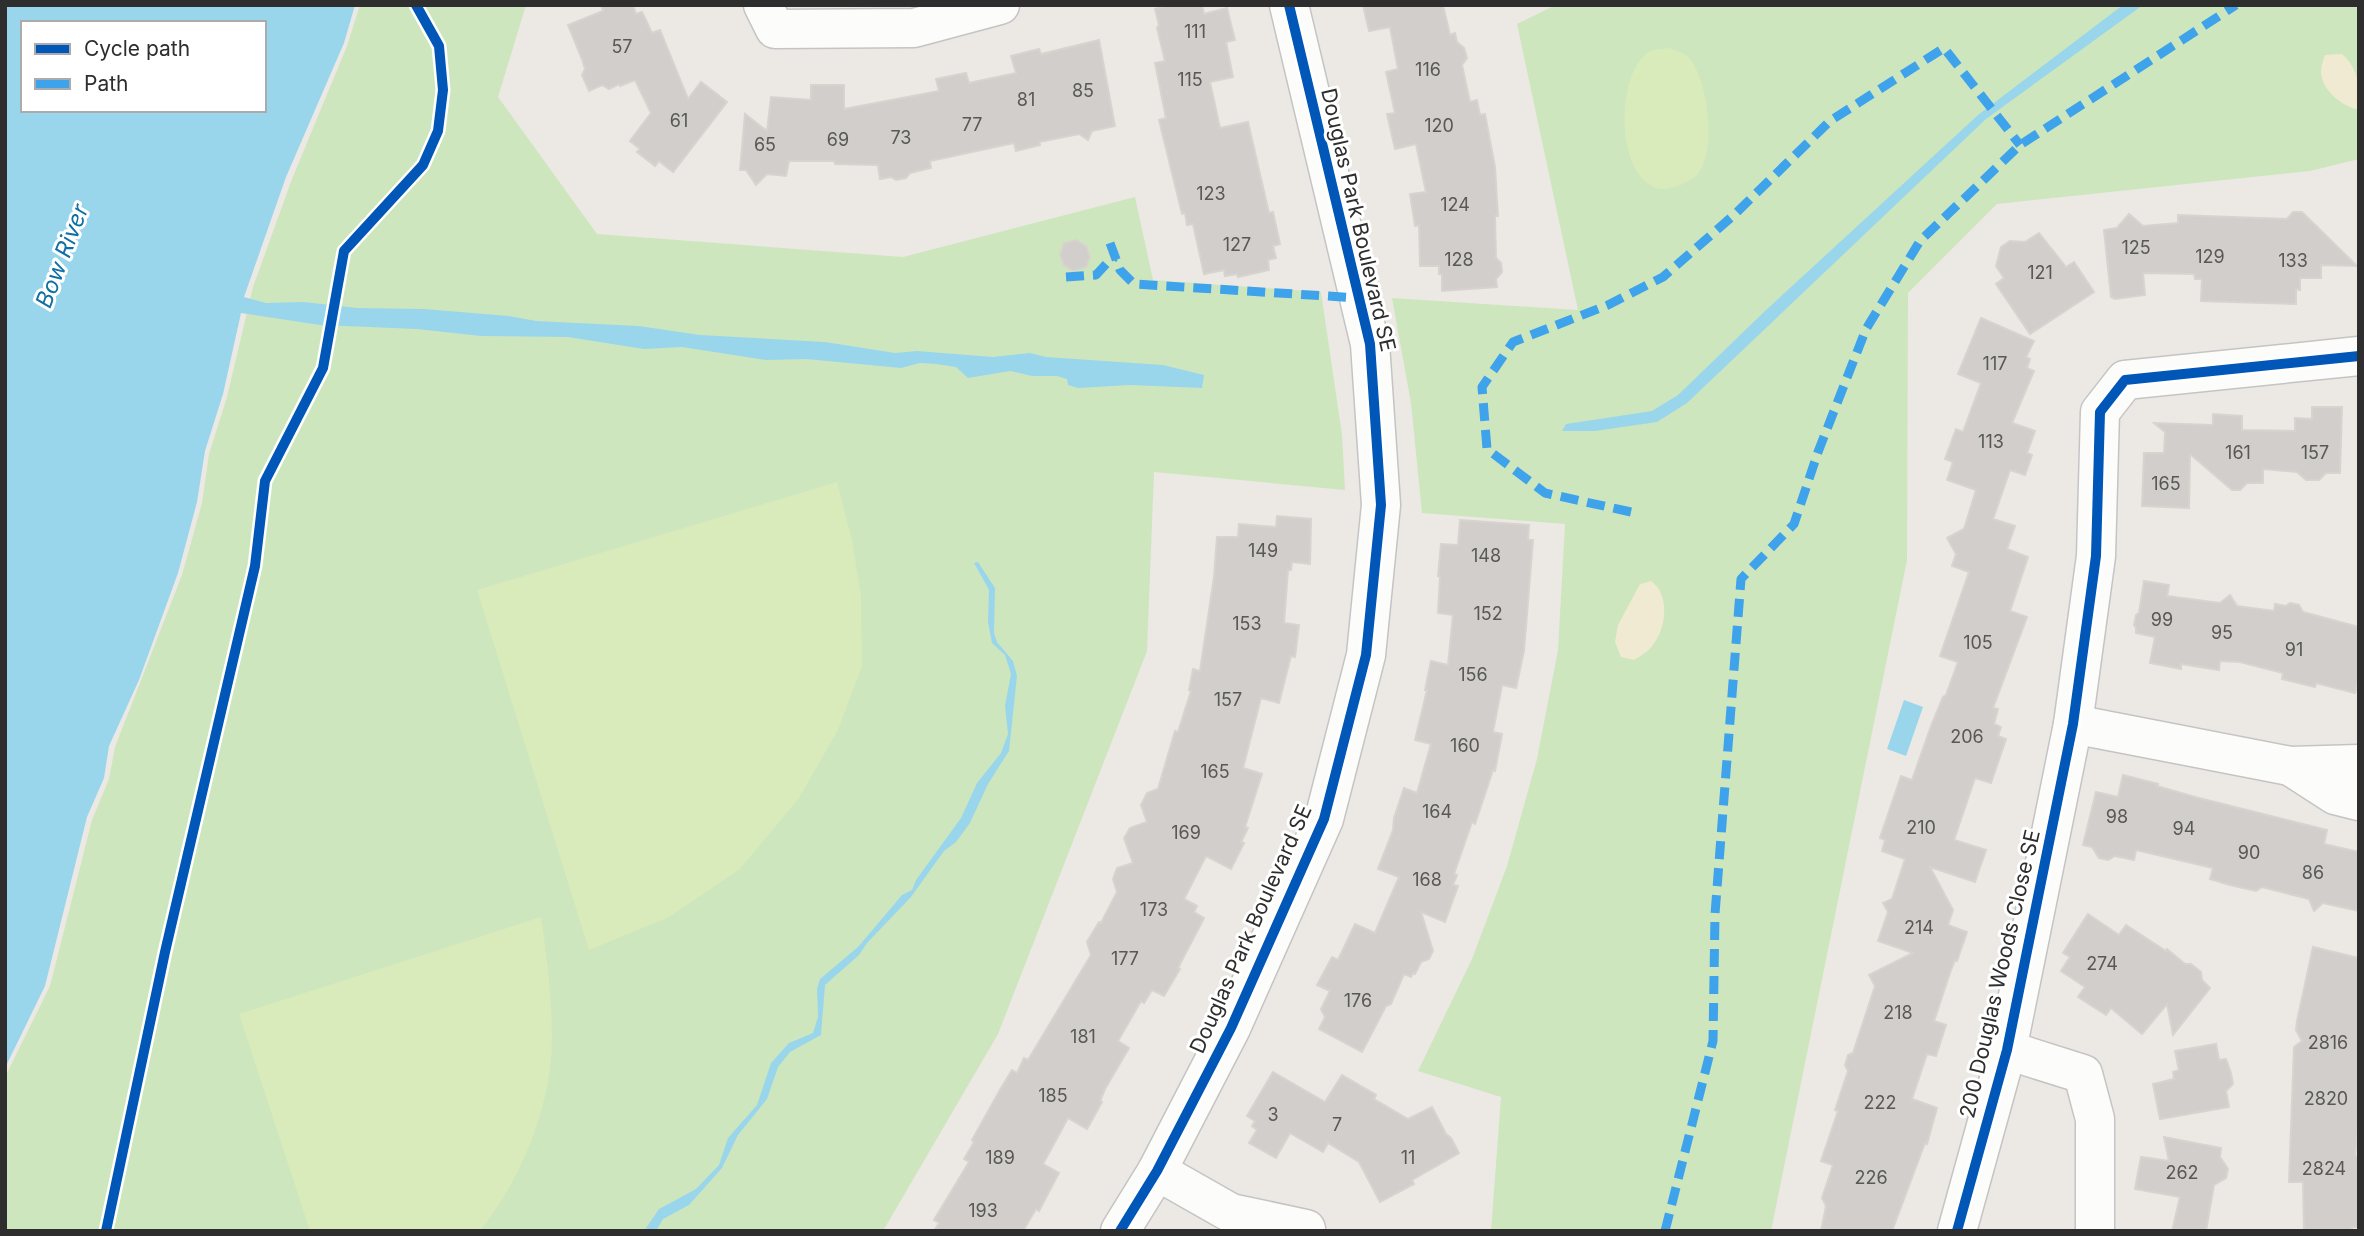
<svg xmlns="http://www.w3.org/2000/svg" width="2364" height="1236" viewBox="0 0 2364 1236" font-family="Inter,sans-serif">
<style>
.green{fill:#cee6be}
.sand{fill:#f0ead3}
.pitch{fill:#d9eabb}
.water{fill:#99d6ec;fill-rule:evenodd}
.building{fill:#d1cecb;stroke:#d7d4d0;stroke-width:2}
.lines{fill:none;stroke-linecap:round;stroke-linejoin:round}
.minor-casing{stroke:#c5c4c5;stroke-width:41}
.minor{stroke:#fcfcfb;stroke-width:38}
.quiet{stroke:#3ea3eb;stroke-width:9;stroke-dasharray:18 9;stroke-linecap:butt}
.cycleway-casing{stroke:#fff;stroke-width:15}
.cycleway{stroke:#0057b8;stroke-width:10}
.labels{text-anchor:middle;stroke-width:6;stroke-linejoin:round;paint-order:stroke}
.number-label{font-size:18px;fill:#585857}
.street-label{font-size:21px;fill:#2e2e2e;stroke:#fff}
.water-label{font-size:23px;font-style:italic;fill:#0d6fa3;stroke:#fff}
</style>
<rect width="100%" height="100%" fill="#ece8e4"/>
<!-- green -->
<g class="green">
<path d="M360,5H526L498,97L597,234L903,257L1135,197L1153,280L1321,292L1342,435L1345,490L1154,472L1147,651L998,1034L883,1231H5V1077L50,986L92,820L109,779L115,747L182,575L202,503L209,454L227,397L253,287L292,179L347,46Z"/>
<path d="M1556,5H2359V159L2310,171L1997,204L1908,293L1907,560L1771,1231H1491L1501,1097L1418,1071L1472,959L1507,866L1537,759L1558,650L1565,524L1422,513L1411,403L1392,298L1578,310L1517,24Z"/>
</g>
<!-- sand -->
<g class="sand">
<path d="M2342,54C2360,70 2359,88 2359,110C2342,106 2322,91 2321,72C2321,67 2323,60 2325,55Z"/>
<path d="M1651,581C1670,594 1667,629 1652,646C1648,652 1640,656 1634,660L1621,657L1615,642L1618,625L1640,584Z"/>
</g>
<!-- pitch -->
<g class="pitch">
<path d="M1670,48C1676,51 1685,53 1689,58C1708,79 1718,153 1697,175C1691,182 1672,189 1663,189C1615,186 1614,72 1649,52C1654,49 1664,49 1670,48Z"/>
<path d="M837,482L852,540L861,596L862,666L838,730L799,798L740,869L669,917L589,950L477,590Z"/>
<path d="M541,917C547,958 552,999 552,1041C551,1107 521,1179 480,1231H310L239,1014Z"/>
</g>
<!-- water -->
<g class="water">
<path d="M5,5H355L344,43L286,177L244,297L266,303L304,302L357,308L424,309L509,316L536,321L639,326L700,335L825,342L895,353L917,351L993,357L1030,353L1046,357L1163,365L1204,375L1202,388L1130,385L1078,388L1068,385L1067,379L1057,376H1032L1010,371L968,378L956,367L936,364L920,363L901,368L806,359L766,360L682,347L644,349L568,337L481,336L417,329L320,325L241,313L223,394L205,451L197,502L178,573L139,680L109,746L104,778L87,817L45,986L5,1068ZM23,23H264V110H23Z"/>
<path d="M2123,5H2143L1986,119L1687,403L1657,422L1595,431H1562L1566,424L1652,411L1678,395L1765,311L1978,115Z"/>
<path d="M978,562L995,588L994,633L997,642L1013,661L1017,676L1009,751L988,784L970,823L956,842L944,851L911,897L867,943L859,955L825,985L821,1035L790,1052L778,1067L767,1099L738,1135L722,1168L689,1205L663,1219L656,1231H644L659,1209L696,1189L719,1165L728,1138L757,1105L771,1063L789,1043L813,1033L818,1017L817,989L820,979L858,947L902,895L912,890L916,880L961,818L977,783L1001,753L1008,734L1005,706L1011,674L1005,655L992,643L988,622L989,590L974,563Z"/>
<path d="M1904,700L1923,707L1906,756L1887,749Z"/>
</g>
<!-- building -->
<g class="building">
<path d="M601,5H633L636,14L642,12L652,33L660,30L688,99L701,82L727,102L673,172L659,161L655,166L637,152L640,149L630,141L651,113L635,80L620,86L619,84L609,89L602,85L589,91L582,75L585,69L582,59L568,25L603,11Z"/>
<path d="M1170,5H1202L1204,14L1227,8L1235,40L1226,42L1233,77L1210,82L1220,128L1248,122L1269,213L1273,212L1280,244L1273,246L1276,258L1268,260L1269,270L1238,277L1237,274L1225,276L1224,270L1204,274L1193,224L1187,225L1185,213L1182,214L1159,120L1166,118L1155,63L1165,61L1157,28L1159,25L1155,9Z"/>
<path d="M1363,5H1443L1450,35L1455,33L1457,42L1464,48L1467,58L1462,65L1470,102L1477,100L1480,115L1485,114L1495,167L1498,216H1495L1496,258L1501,263L1502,272L1496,279L1497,287L1442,291V274H1439V266H1420L1419,225L1415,226L1410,194L1426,192L1416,144L1395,149L1387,114L1395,113L1386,72L1398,69L1390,27L1369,31Z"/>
<path d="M1099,40L1115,126L1092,131L1088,140L1079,134L1039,142L1040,145L1016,151L1014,143L930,161L931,168L910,173L906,178L896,180L891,177L880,179L878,165L835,164L834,161H789L786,176L767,174L756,185L746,170H740L745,114L767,131L771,97L811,100V85H844V109L939,91L936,79L966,73L969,83L1016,73L1011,56L1039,49L1041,54Z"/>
<path d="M2293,212H2302L2357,266L2321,265V278H2300V290L2296,289V304L2201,301L2202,279H2195L2194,274L2143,273L2145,295L2115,299L2111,297L2104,230L2117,228L2129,214L2143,226L2178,223V215L2287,219Z"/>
<path d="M2039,233L2066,267L2074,262L2094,292L2030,334L1996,284L2004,278L1996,266L2001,247L2010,241L2025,242Z"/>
<path d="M1076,240L1086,246L1090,257L1086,267L1073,271L1064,265L1060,255L1064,243Z"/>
<path d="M1981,318L2034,341L2026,357L2030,359L2027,368L2034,371L2012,423L2035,431L2027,453L2032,455L2025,475L2010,470L1993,519L2015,526L2007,549L2028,557L2010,611L2027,617L1993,708L1998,709L1994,724L2001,727L1998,736L2006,739L1991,783L1975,778L1954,840L1986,850L1975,882L1930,867L1953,910L1948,925L1967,932L1957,961L1955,960L1950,973L1934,1021L1946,1025L1936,1056L1927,1054L1912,1099L1937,1108L1927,1144L1925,1143L1892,1231H1821L1826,1206L1822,1198L1833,1165L1821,1161L1838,1111L1835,1110L1848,1071L1845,1065L1848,1055L1853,1053L1875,986L1869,975L1913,953L1878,941L1888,912L1883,903L1892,899L1905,859L1882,851L1885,840L1880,838L1901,776L1912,780L1931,726L1943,697L1946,695L1958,662L1940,656L1969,572L1952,566L1956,554L1947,538L1964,529L1976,490L1947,480L1953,462L1945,459L1956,429L1963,432L1981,383L1958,374Z"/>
<path d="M2312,407H2342L2340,473H2326L2319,480H2306L2297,472L2263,469V483H2247L2240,490H2232L2190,454L2189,508L2142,506L2144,453H2164L2165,432L2154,423L2213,425V414L2242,416V430L2295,431V418L2312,419Z"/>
<path d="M1277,516L1311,519L1310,564L1292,562L1291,570H1288L1284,623L1299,625L1295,657L1291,656L1279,703L1261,698L1243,768L1262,774L1245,827L1248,828L1241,842L1244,843L1231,869L1206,856L1184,899L1197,906L1194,912L1204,918L1178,968L1180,969L1164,996L1152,990L1144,1003L1141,1001L1118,1041L1129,1048L1105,1089L1100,1101L1102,1102L1087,1129L1068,1118L1043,1164L1059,1173L1039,1211L1036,1209L1023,1231H934L939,1223L934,1220L969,1162L964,1159L974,1142L972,1140L1001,1088L1012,1070L1017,1073L1024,1058L1028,1060L1091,955L1087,942L1099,922L1101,923L1117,892L1113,879L1117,868L1133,863L1124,838L1130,828L1147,822L1141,805L1147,793L1158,789L1175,731L1178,732L1191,691L1189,690L1193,669L1200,671L1214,577L1217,537H1238L1239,524L1276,527Z"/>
<path d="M1460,520L1529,525L1528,540H1533L1524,651L1516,688L1502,685L1493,732L1502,734L1495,771L1493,770L1475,824L1472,822L1454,874L1457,875L1453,885L1458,886L1445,922L1421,912L1433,951L1429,959L1421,962L1415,974L1413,973L1411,977L1404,974L1391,1004L1386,1006L1362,1052L1319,1029L1325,1017L1321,1009L1330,991L1317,985L1332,957L1338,960L1355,924L1375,933L1399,877L1378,869L1393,830L1394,818L1404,788L1417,793L1431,744L1415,740L1427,690H1425L1431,661L1448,665L1453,615L1438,613L1440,576H1438L1441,544L1458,545Z"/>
<path d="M2144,581L2169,585L2167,596L2220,603L2230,595L2237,606L2274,611L2275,604L2286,606L2290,603L2299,605L2303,612L2359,627V677L2355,693L2316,683L2315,687L2282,679L2283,673L2240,662L2220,661L2219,670L2181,664V669L2150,663L2155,637L2136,633V628L2134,625L2136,615L2139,613Z"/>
<path d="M2123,775L2158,784L2157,786L2195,797L2327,830L2324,844L2359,852V911L2323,903L2314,911L2309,899L2262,887L2256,891L2230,885L2210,879L2213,868L2136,850L2134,860L2115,856L2108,860L2099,858L2092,847L2083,845L2096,792L2118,797Z"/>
<path d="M2088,914L2119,935L2126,925L2166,951L2167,949L2185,964H2191L2201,972L2202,980L2210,988L2173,1035L2167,1004L2142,1034L2111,1008L2106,1015L2078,997L2085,987L2061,971L2070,957L2063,953Z"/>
<path d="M2313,947L2359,958V1118L2355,1156H2359V1227H2352V1231H2304L2303,1182H2289L2294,1047L2302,1041L2296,1030L2297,1021Z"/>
<path d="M2216,1044L2219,1060L2226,1059L2231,1073L2233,1084L2226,1091L2229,1107L2160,1119L2153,1084L2174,1079L2173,1072L2179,1070L2175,1051Z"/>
<path d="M1273,1072L1325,1102L1342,1075L1376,1095L1374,1099L1408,1119L1432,1107L1446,1134L1451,1138L1459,1153L1412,1180L1414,1184L1380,1202L1359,1162L1328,1143L1323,1152L1290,1133L1276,1158L1249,1143L1257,1130L1252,1126L1255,1121L1247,1116Z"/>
<path d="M2164,1137L2221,1148L2220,1157L2228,1169L2226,1178L2214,1185L2206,1231H2172L2180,1197L2135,1189L2141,1157L2169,1161Z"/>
</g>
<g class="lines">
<defs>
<g id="minor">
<path d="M763,5L775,29L914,28L1000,5"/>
<path d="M2073,724L2290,766L2359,764"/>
<path d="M2290,766L2335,795L2359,801"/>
<path d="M2007,1050L2083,1074L2095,1119V1231"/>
<path d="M1157,1171L1231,1213L1306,1229"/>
<path d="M1120,1231L1157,1171L1231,1028L1324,819L1366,655L1381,505L1370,344L1289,5"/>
<path d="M1957,1231L2007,1050L2073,724L2096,556L2100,412L2125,380L2359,356"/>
</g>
</defs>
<!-- minor casing -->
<use href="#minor" class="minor-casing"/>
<!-- minor -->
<use href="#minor" class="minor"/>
<!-- quiet -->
<g class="quiet">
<path d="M1110,243L1120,270L1134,284L1359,298"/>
<path d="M1066,277L1096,275L1108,262L1115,257"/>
<path d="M1631,512L1545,493L1487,449L1482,387L1513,342L1608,305L1663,277L1735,214L1830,121L1944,48L2020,145"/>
<path d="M1665,1231L1713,1041L1715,914L1741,579L1794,524L1818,452L1866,329L1920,241L2020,145L2236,5"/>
</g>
<defs>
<g id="cycleway">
<path d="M106,1231L165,952L255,566L265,481L323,368L344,251L423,165L438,131L443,90L439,46L416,5"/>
<path d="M1120,1231L1157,1171L1231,1028L1324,819L1366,655L1381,505L1370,344L1289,5"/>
<path d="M1957,1231L2007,1050L2073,724L2096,556L2100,412L2125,380L2359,356"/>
</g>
</defs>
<!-- cycleway casing -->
<use href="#cycleway" class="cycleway-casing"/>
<!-- cycleway -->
<use href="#cycleway" class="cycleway"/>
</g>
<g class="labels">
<!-- number labels -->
<g class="number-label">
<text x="1195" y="38">111</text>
<text x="622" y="53">57</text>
<text x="1428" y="76">116</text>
<text x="1190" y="86">115</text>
<text x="1083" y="97">85</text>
<text x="1026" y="106">81</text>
<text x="679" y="127">61</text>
<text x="972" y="131">77</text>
<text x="1439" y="132">120</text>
<text x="901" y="144">73</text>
<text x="838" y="146">69</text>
<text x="765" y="151">65</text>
<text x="1211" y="200">123</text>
<text x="1455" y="211">124</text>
<text x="1237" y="251">127</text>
<text x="2136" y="254">125</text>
<text x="2210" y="263">129</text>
<text x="1459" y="266">128</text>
<text x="2293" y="267">133</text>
<text x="2040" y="279">121</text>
<text x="1995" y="370">117</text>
<text x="1991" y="448">113</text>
<text x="2238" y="459">161</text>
<text x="2315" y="459">157</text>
<text x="2166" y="490">165</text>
<text x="1263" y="557">149</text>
<text x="1486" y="562">148</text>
<text x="1488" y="620">152</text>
<text x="2162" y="626">99</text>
<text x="1247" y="630">153</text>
<text x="2222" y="639">95</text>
<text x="1978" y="649">105</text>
<text x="2294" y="656">91</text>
<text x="1473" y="681">156</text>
<text x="1228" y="706">157</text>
<text x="1967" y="743">206</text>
<text x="1465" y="752">160</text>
<text x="1215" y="778">165</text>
<text x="1437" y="818">164</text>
<text x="2117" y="823">98</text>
<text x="1921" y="834">210</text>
<text x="2184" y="835">94</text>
<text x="1186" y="839">169</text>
<text x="2249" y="859">90</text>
<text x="2313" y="879">86</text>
<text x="1427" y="886">168</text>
<text x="1154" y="916">173</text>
<text x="1919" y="934">214</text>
<text x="1125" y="965">177</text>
<text x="2102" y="970">274</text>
<text x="1358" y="1007">176</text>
<text x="1898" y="1019">218</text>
<text x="1083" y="1043">181</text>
<text x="2328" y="1049">2816</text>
<text x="1053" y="1102">185</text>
<text x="2326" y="1105">2820</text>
<text x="1880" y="1109">222</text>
<text x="1273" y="1121">3</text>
<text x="1337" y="1131">7</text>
<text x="1000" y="1164">189</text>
<text x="1408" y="1164">11</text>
<text x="2324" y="1175">2824</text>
<text x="2182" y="1179">262</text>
<text x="1871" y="1184">226</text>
<text x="983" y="1217">193</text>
</g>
<!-- street labels -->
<g class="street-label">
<text transform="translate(1358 220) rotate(77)" y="7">Douglas Park Boulevard SE</text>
<text transform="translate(1251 929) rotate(-66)" y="7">Douglas Park Boulevard SE</text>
<text transform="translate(2000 974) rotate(-77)" y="7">200 Douglas Woods Close SE</text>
</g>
<!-- water labels -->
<g class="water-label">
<text transform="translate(62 256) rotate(-69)" y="8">Bow River</text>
</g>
</g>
<!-- border -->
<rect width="2364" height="1236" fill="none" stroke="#2e2e2e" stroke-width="14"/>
<!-- legend -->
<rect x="21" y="21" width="245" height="91" fill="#ffffff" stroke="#ababab" stroke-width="2"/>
<rect x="35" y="44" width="35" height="10" fill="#0057b8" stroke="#ababab" stroke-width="2"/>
<text x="84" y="56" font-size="21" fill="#2e2e2e">Cycle path</text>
<rect x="35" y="79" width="35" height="10" fill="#3ea3eb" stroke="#ababab" stroke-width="2"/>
<text x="84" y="91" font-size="21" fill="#2e2e2e">Path</text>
</svg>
